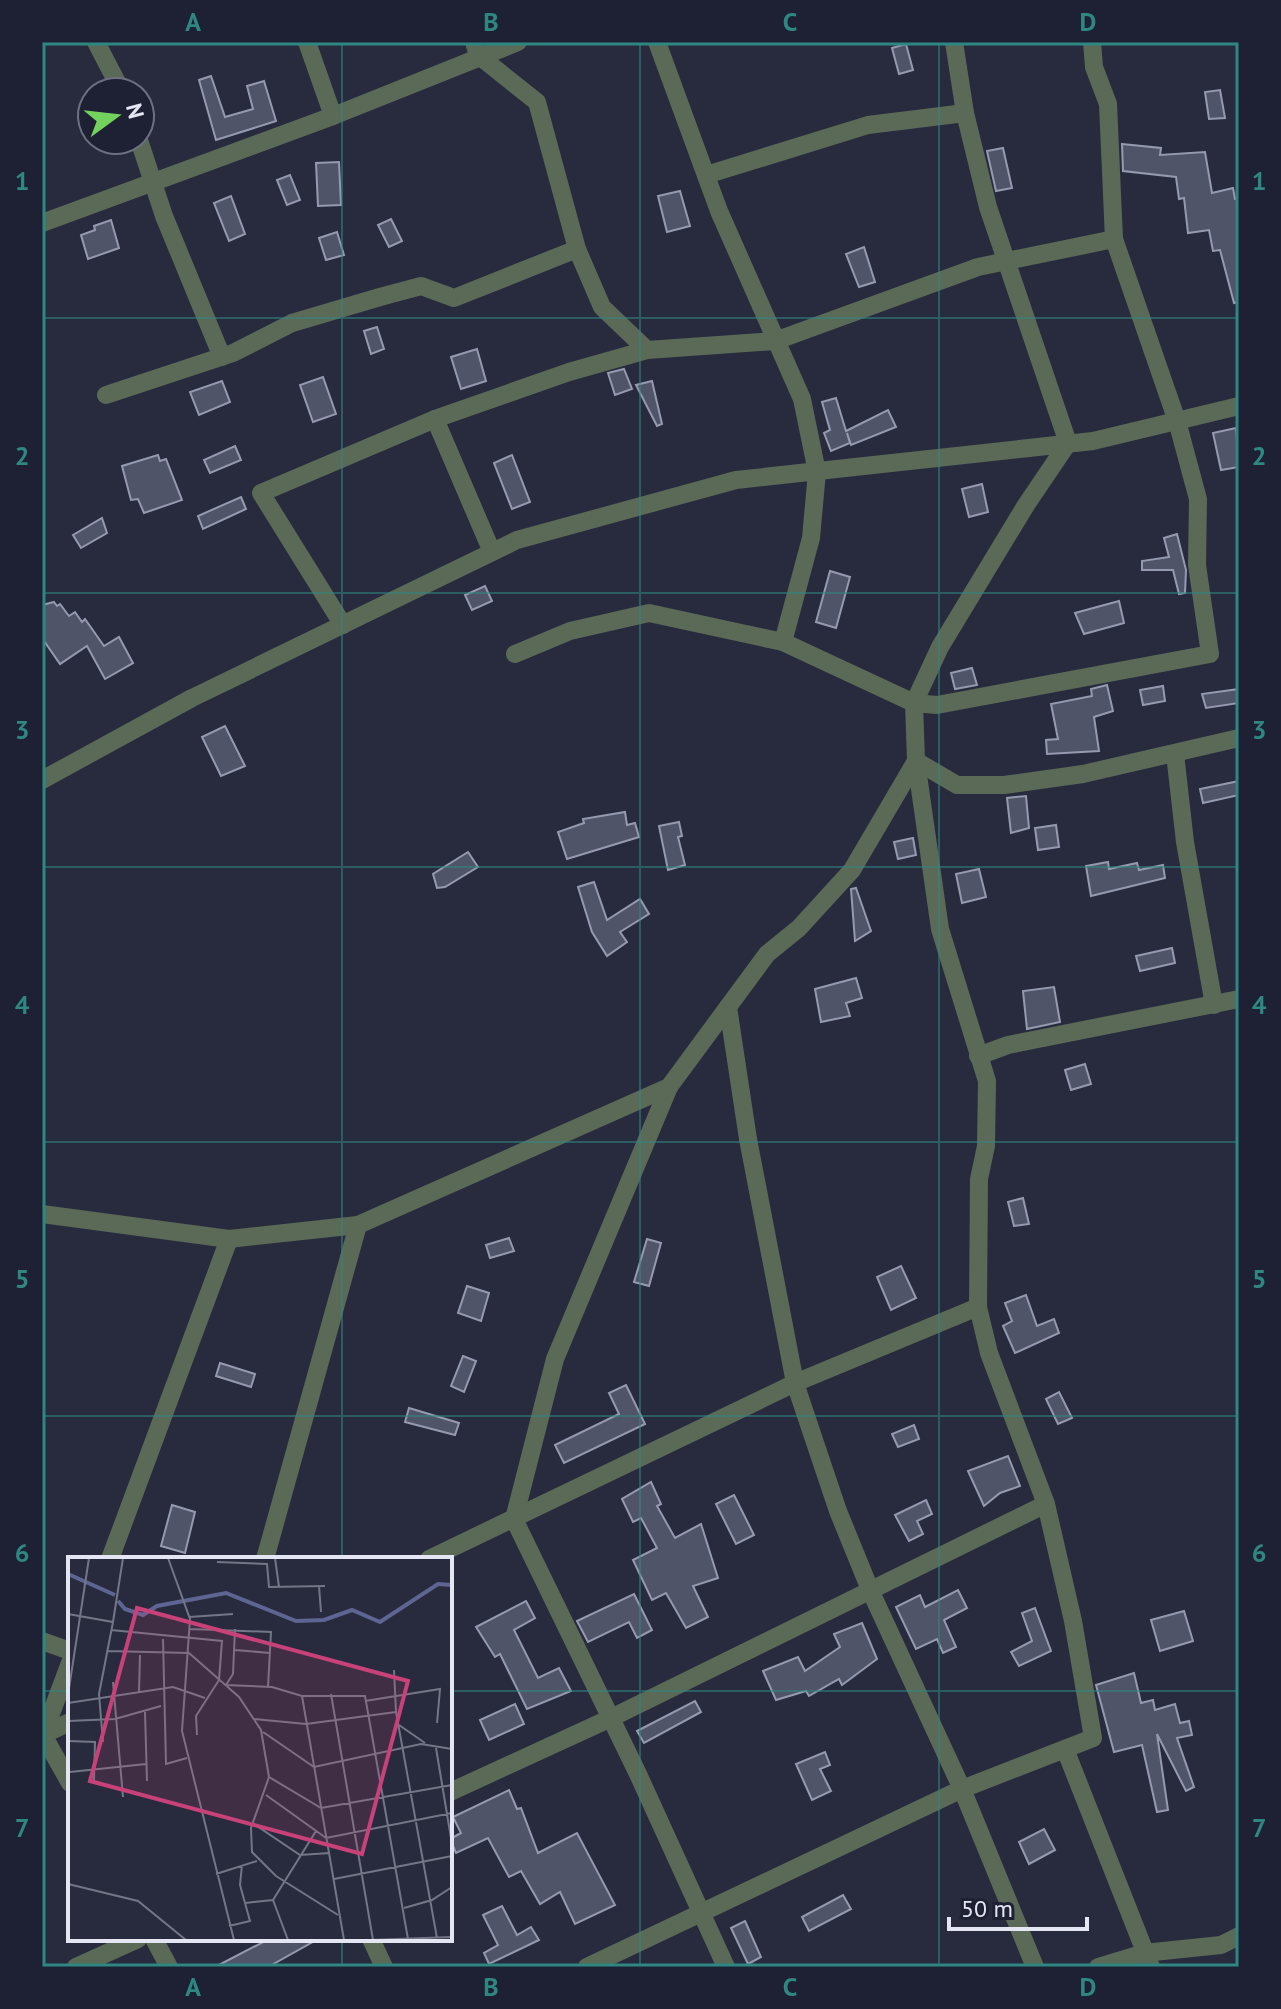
<svg xmlns="http://www.w3.org/2000/svg" width="1281" height="2009" viewBox="0 0 1281 2009" font-family="'PT Sans',sans-serif">
<style>
.building{fill:#505468;stroke:#959ab0;stroke-width:2}
.lines{fill:none;stroke-linecap:round;stroke-linejoin:round}
.minor{stroke:#5b6957;stroke-width:18}
.grid{fill:none;stroke:#2f8782;stroke-width:2;stroke-opacity:0.55}
.inset-river{fill:none;stroke:#5e6592;stroke-width:4}
.inset-road{fill:none;stroke:#737686;stroke-width:2}
.view{fill:#c94179;fill-opacity:0.15;stroke:#c94179;stroke-width:4}
.inset-edge{fill:none;stroke:#e4e6f3;stroke-width:4}
.neatline{fill:none;stroke:#2f8782;stroke-width:3}
.grid-label{font-size:26px;text-anchor:middle;font-weight:bold;fill:#2f8782}
</style>
<rect width="100%" height="100%" fill="#282b3d"/>
<!-- building -->
<g class="building">
<path d="M906,44L913,70L899,74L892,48Z"/>
<path d="M211,76L225,117L253,109L247,86L264,81L276,121L216,140L199,80Z"/>
<path d="M1220,90L1225,118L1209,119L1205,92Z"/>
<path d="M1122,144L1161,148L1160,155L1205,152L1212,193L1233,188L1235,199L1239,198V302L1234,303L1220,250L1213,251L1209,230L1188,233L1184,198L1179,199L1176,177L1123,171Z"/>
<path d="M1003,148L1012,188L996,191L987,151Z"/>
<path d="M339,162L341,205L318,206L316,163Z"/>
<path d="M290,175L300,200L287,205L277,180Z"/>
<path d="M680,191L690,226L667,232L658,196Z"/>
<path d="M231,196L245,234L229,241L214,203Z"/>
<path d="M391,219L402,241L389,247L378,225Z"/>
<path d="M111,220L119,248L88,259L81,235L95,230L94,226Z"/>
<path d="M337,232L344,255L326,260L319,238Z"/>
<path d="M864,247L875,282L859,287L846,254Z"/>
<path d="M377,327L384,349L371,354L364,331Z"/>
<path d="M477,349L486,381L461,389L451,357Z"/>
<path d="M624,369L632,389L615,395L608,373Z"/>
<path d="M323,377L336,414L313,422L300,385Z"/>
<path d="M222,381L230,402L199,415L190,392Z"/>
<path d="M652,381L662,424L657,426L636,385Z"/>
<path d="M836,398L846,431L888,410L896,427L851,445L847,433L850,443L831,451L824,433L830,430L822,402Z"/>
<path d="M1236,428L1239,467L1221,470L1213,433Z"/>
<path d="M235,446L241,460L210,473L204,460Z"/>
<path d="M158,455L160,461L166,459L182,500L144,513L138,499L131,500L122,466Z"/>
<path d="M512,455L530,502L512,509L494,463Z"/>
<path d="M982,484L988,512L969,517L962,489Z"/>
<path d="M241,497L246,509L203,529L198,516Z"/>
<path d="M102,518L107,533L81,548L73,535Z"/>
<path d="M1177,534L1186,570L1185,593L1179,594L1173,570H1142V561L1169,557L1164,538Z"/>
<path d="M830,571L850,577L836,628L816,622Z"/>
<path d="M485,586L492,601L472,610L465,595Z"/>
<path d="M1119,601L1124,623L1084,634L1075,613Z"/>
<path d="M54,602L57,606L60,604L69,616L75,612L82,622L85,619L104,646L119,637L133,663L105,679L87,646L60,664L42,638V605Z"/>
<path d="M972,668L977,685L955,689L951,673Z"/>
<path d="M1107,685L1113,711L1094,717L1099,751L1047,754L1046,740L1058,739L1051,704L1092,696L1091,689Z"/>
<path d="M1163,686L1165,701L1143,705L1140,690Z"/>
<path d="M1239,689V703L1206,708L1202,694Z"/>
<path d="M225,726L245,766L221,776L202,737Z"/>
<path d="M1239,781V795L1203,803L1200,789Z"/>
<path d="M1026,796L1029,828L1011,833L1007,798Z"/>
<path d="M625,812L627,825L635,823L639,837L567,859L558,832L584,823L583,819Z"/>
<path d="M679,822L682,836L678,837L685,865L668,870L659,826Z"/>
<path d="M1056,825L1059,847L1038,850L1035,828Z"/>
<path d="M913,838L916,855L898,859L894,842Z"/>
<path d="M468,852L478,867L445,887L437,888L433,874Z"/>
<path d="M1108,862L1109,869L1137,863L1139,870L1163,865L1165,878L1091,896L1086,866Z"/>
<path d="M979,869L986,897L962,903L956,874Z"/>
<path d="M594,882L607,920L640,899L649,914L620,932L627,942L607,956L592,932L578,887Z"/>
<path d="M856,888L871,931L855,941L851,889Z"/>
<path d="M1172,948L1175,963L1140,971L1136,956Z"/>
<path d="M856,978L862,998L846,1003L850,1016L821,1022L815,989Z"/>
<path d="M1054,987L1060,1022L1027,1029L1023,991Z"/>
<path d="M1085,1064L1091,1084L1071,1090L1065,1070Z"/>
<path d="M1023,1198L1029,1224L1014,1226L1008,1202Z"/>
<path d="M509,1238L514,1251L490,1258L486,1245Z"/>
<path d="M647,1239L661,1243L649,1286L634,1282Z"/>
<path d="M901,1266L916,1298L891,1310L877,1277Z"/>
<path d="M467,1286L489,1293L481,1321L458,1313Z"/>
<path d="M1026,1295L1037,1326L1054,1319L1059,1333L1015,1353L1003,1326L1012,1321L1005,1303Z"/>
<path d="M463,1356L476,1361L464,1392L451,1386Z"/>
<path d="M220,1363L255,1374L251,1387L216,1376Z"/>
<path d="M626,1385L645,1424L564,1463L555,1445L619,1414L609,1393Z"/>
<path d="M1059,1392L1072,1418L1058,1424L1046,1399Z"/>
<path d="M409,1408L459,1423L455,1435L405,1422Z"/>
<path d="M914,1425L919,1439L898,1447L892,1434Z"/>
<path d="M1008,1456L1020,1486L1000,1493L984,1506L968,1471Z"/>
<path d="M651,1482L661,1504L657,1506L675,1538L701,1524L718,1578L693,1586L708,1617L686,1628L666,1593L652,1600L633,1560L657,1548L641,1518L633,1522L622,1499Z"/>
<path d="M734,1495L754,1535L736,1544L716,1504Z"/>
<path d="M926,1500L932,1514L917,1521L923,1534L909,1541L895,1515Z"/>
<path d="M172,1505L195,1512L185,1553L161,1546Z"/>
<path d="M958,1590L967,1608L944,1620L956,1647L943,1653L937,1639L916,1649L896,1607L920,1595L925,1607Z"/>
<path d="M634,1594L652,1630L637,1638L629,1622L588,1642L577,1621Z"/>
<path d="M526,1601L535,1618L514,1630L538,1678L559,1668L571,1691L527,1709L500,1654L495,1657L476,1627Z"/>
<path d="M1035,1608L1051,1651L1019,1666L1011,1652L1032,1641L1022,1613Z"/>
<path d="M1184,1611L1193,1641L1160,1651L1151,1620Z"/>
<path d="M862,1623L877,1659L842,1685L839,1679L809,1696L806,1691L776,1700L763,1671L798,1657L805,1671L840,1647L834,1634Z"/>
<path d="M1134,1673L1141,1703L1153,1700L1155,1710L1175,1704L1180,1723L1189,1721L1192,1735L1177,1738L1194,1787L1186,1791L1157,1734L1168,1810L1157,1812L1142,1745L1114,1752L1096,1685Z"/>
<path d="M695,1701L701,1712L644,1743L637,1731Z"/>
<path d="M515,1704L524,1724L489,1740L480,1720Z"/>
<path d="M825,1752L830,1765L820,1769L831,1791L812,1800L796,1764Z"/>
<path d="M509,1790L517,1809L521,1808L538,1853L577,1833L615,1905L575,1924L560,1892L540,1904L521,1871L509,1877L488,1838L456,1853L450,1839L461,1833L453,1817Z"/>
<path d="M1044,1829L1055,1850L1029,1864L1019,1842Z"/>
<path d="M843,1895L851,1909L809,1931L802,1917Z"/>
<path d="M502,1906L517,1935L531,1927L539,1940L489,1964L484,1953L498,1945L483,1915Z"/>
<path d="M745,1921L761,1957L748,1964L731,1928Z"/>
<path d="M269,1939H318L268,1967H215Z"/>
</g>
<g class="lines">
<!-- minor -->
<g class="minor">
<path d="M96,42L122,92"/>
<path d="M307,42L333,116"/>
<path d="M474,42L478,55L537,102L577,249L602,307L647,350"/>
<path d="M657,42L719,211L802,399L817,472L811,538L783,642"/>
<path d="M139,140L164,216L222,357"/>
<path d="M706,175L868,125L965,113"/>
<path d="M42,223L333,116L518,42"/>
<path d="M106,395L233,353L292,323L380,297L421,286L454,298L577,249"/>
<path d="M435,419L492,552"/>
<path d="M343,625L261,493L435,419L569,372L647,350L775,341L978,267L1114,239"/>
<path d="M515,654L570,631L649,613L783,642L914,703L937,705L1210,654L1197,565L1198,499L1177,421L1114,239L1108,104L1094,67L1092,42"/>
<path d="M1175,754L1185,842L1214,1005"/>
<path d="M916,761L957,785H1004L1083,774L1239,738"/>
<path d="M42,780L192,698L517,540L736,480L1093,441L1239,406"/>
<path d="M728,1007L748,1139L795,1383L838,1511L871,1592L962,1789L1035,1967"/>
<path d="M978,1056L1008,1045L1239,999"/>
<path d="M669,1087L555,1359L514,1519L638,1774L726,1967"/>
<path d="M42,1214L229,1239L358,1225L669,1087L767,954L799,928L852,870L916,761L914,703L940,647L1026,505L1068,443L988,207L965,113L954,42"/>
<path d="M110,1559L229,1239"/>
<path d="M265,1559L358,1225"/>
<path d="M429,1559L795,1383L978,1307"/>
<path d="M42,1641L70,1651"/>
<path d="M70,1663L43,1735L70,1783"/>
<path d="M42,1735L70,1722"/>
<path d="M1065,1749L1151,1967"/>
<path d="M450,1792L611,1718L1046,1504"/>
<path d="M154,1939L169,1967"/>
<path d="M371,1939L384,1967"/>
<path d="M76,1967L138,1939"/>
<path d="M587,1967L962,1789L1093,1738L1073,1621L1046,1504L989,1353L978,1307L979,1179L986,1146L987,1081L940,929L916,761"/>
<path d="M1098,1967L1144,1953L1221,1945L1239,1936"/>
</g>
</g>
<!-- grid -->
<path class="grid" d="M342,42V1559M640,42V1967M939,42V1967M42,318H1239M42,593H1239M42,867H1239M42,1142H1239M42,1416H1239M42,1691H70M450,1691H1239M342,1939V1967"/>
<!-- overview -->
<g transform="translate(68 1557)">
<rect width="384" height="384" fill="#282b3d"/>
<path class="inset-river" d="M0,17L47,38M50,44L57,52L75,58L89,49L158,36L228,64L256,63L284,53L312,65L370,27L384,28"/>
<path class="inset-road" d="M100,1L122,62L114,174L166,383M207,1L211,30M149,5L199,7L201,30L257,29M251,29L253,55M0,57L45,65L55,1M121,60L165,57M122,72L203,75L200,130M167,72L165,117L158,128L204,130L234,139H297L340,382M43,73L154,84L151,123L128,159L129,178M95,82L98,207L119,201M167,93L202,96M39,94L121,96L171,140L193,173L201,220L183,271L184,295L208,319L270,358M326,113L328,155L369,381M45,125L55,240M71,135L72,98M263,137L305,383M0,138L21,1M234,139L276,383M297,144L372,132L369,166M0,146L105,130L137,141M77,155L79,224M185,162L238,167L328,155M0,164L47,162L93,149M331,168L357,186M195,175L246,210L353,187L384,192M0,184L27,185L26,223M35,185L31,137L45,65M368,191L384,287M2,215L78,207M201,220L253,251L384,228M198,238L258,281L384,256M186,267L232,298L262,296M148,317L189,304M266,322L384,299M0,327L70,344L118,383M205,343L248,274M205,343L220,383M177,346L205,343M336,351L364,343L384,330M161,369L182,364L172,328L174,308M302,383L384,380"/>
<path class="view" d="M69,51L340,124L294,297L22,224Z"/>
<rect width="384" height="384" class="inset-edge"/>
</g>
<!-- border -->
<rect width="1281" height="2009" fill="none" stroke="#1e2133" stroke-width="88"/>
<!-- north arrow -->
<g transform="translate(116 116) rotate(75)"><circle r="38" fill="#1e2133" stroke="#6d7080" stroke-width="2"/>
<path d="M0-6L14 30L0 20L-14 30Z" fill="#73d25d"/>
<text y="-12" font-size="22" font-weight="bold" text-anchor="middle" fill="#e4e6f3">N</text>
</g>
<!-- scale -->
<path d="M949 1917v12h138v-12" fill="none" stroke="#e4e6f3" stroke-width="4"/>
<text x="961" y="1917" font-size="24" fill="#e4e6f3" stroke="#1e2133" stroke-width="6" paint-order="stroke">50 m</text>
<rect x="44" y="44" width="1193" height="1921" class="neatline"/>
<g class="grid-label">
<text x="193" y="31">A</text>
<text x="491" y="31">B</text>
<text x="790" y="31">C</text>
<text x="1088" y="31">D</text>
<text x="22" y="190">1</text>
<text x="1259" y="190">1</text>
<text x="22" y="465">2</text>
<text x="1259" y="465">2</text>
<text x="22" y="739">3</text>
<text x="1259" y="739">3</text>
<text x="22" y="1014">4</text>
<text x="1259" y="1014">4</text>
<text x="22" y="1288">5</text>
<text x="1259" y="1288">5</text>
<text x="22" y="1562">6</text>
<text x="1259" y="1562">6</text>
<text x="22" y="1837">7</text>
<text x="1259" y="1837">7</text>
<text x="193" y="1996">A</text>
<text x="491" y="1996">B</text>
<text x="790" y="1996">C</text>
<text x="1088" y="1996">D</text>
</g>
</svg>
